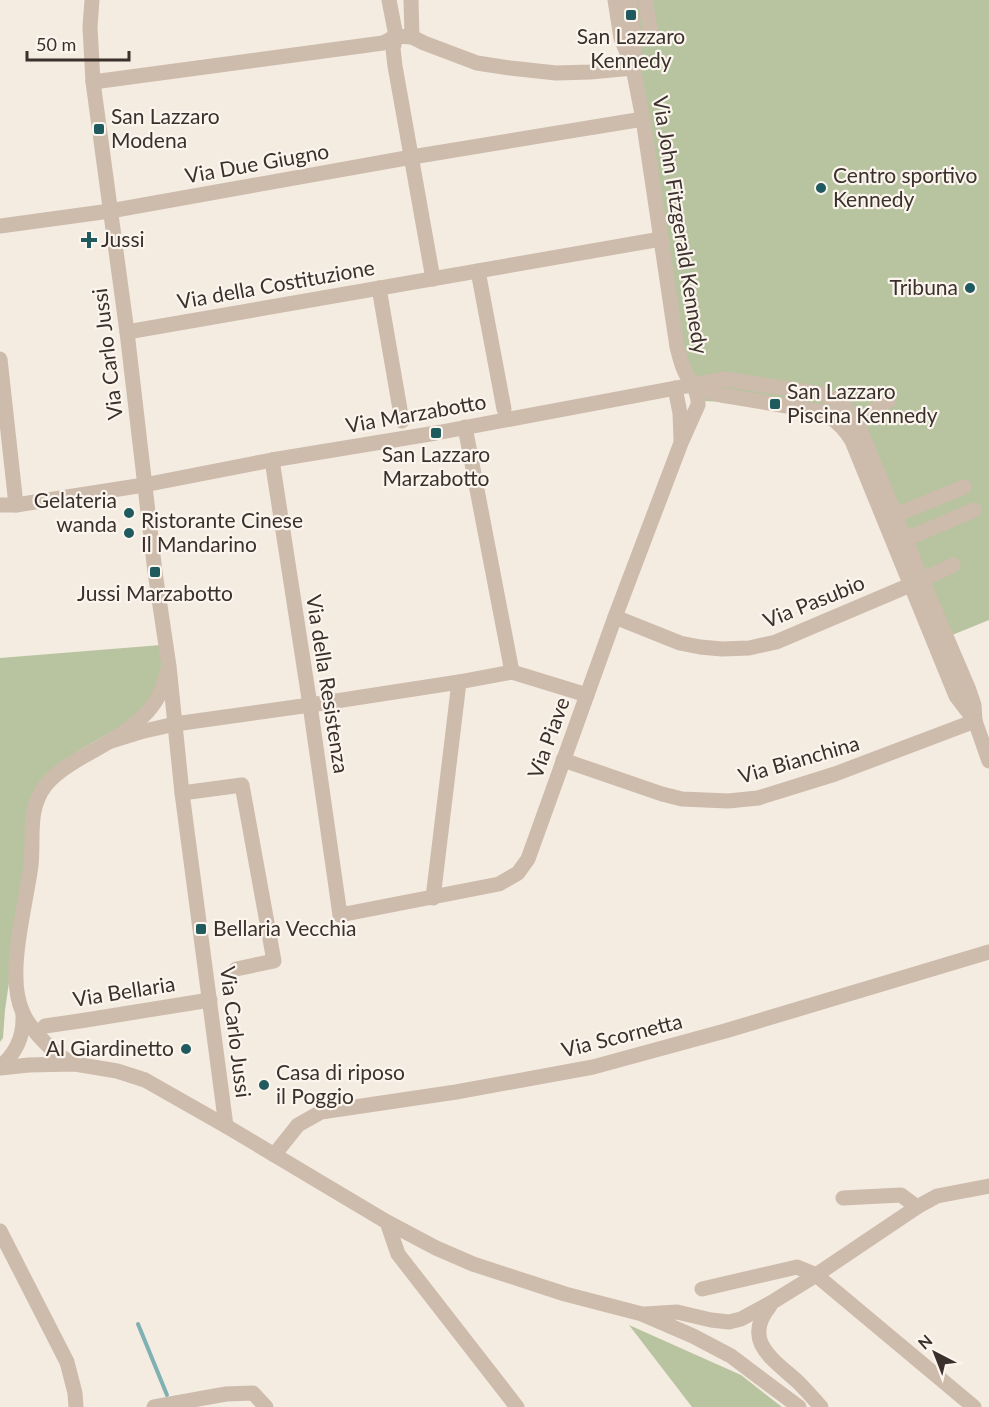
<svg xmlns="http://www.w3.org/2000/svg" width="989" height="1407" viewBox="0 0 989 1407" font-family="Lato,sans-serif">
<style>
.green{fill:#b8c4a0}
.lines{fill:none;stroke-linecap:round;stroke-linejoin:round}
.stream{stroke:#7fb0b2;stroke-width:4}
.minor{stroke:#cdbbac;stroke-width:15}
.poi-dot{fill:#1f5a5e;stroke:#fbf5ee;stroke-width:2}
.labels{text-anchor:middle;stroke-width:4.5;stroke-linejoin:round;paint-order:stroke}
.poi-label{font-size:21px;fill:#3b302b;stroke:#fbf5ee;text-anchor:start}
.street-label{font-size:21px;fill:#3b302b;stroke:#fbf5ee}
</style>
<rect width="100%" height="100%" fill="#f4ebe1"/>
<!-- green -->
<g class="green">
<path d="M623,0H989V620L940,640L847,425L778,405L705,401L689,390Z"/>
<path d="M161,645L162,687L147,707L118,728L78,751L36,794L5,1010L3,1038L0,1042V658Z"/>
<path d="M629,1325L741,1375L782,1407H692Z"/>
</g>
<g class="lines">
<!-- stream -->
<path class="stream" d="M138,1324L167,1395"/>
<!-- minor -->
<g class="minor">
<path d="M92,0L90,27L93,82L127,332L155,572L169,666L182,793L226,1126"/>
<path d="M389,0L396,36L412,37L424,43L477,63L510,68L556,73L590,72L633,68"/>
<path d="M411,0L412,37"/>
<path d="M615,0L621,38L633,68L643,119L677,347C685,379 689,387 721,395L840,415L857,422"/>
<path d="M629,0L634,38L633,62"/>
<path d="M645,0L651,35"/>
<path d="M396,36L393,49L395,66L433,279"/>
<path d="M93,82L383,43L396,36"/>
<path d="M0,226L110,211L412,157L643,119"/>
<path d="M478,271L504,409"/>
<path d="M379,288L402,421"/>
<path d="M127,332L661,239"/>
<path d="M0,359L16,505"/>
<path d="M675,388L680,413L681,440"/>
<path d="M829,416C839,423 846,430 852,441L956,696L975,721"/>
<path d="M857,422L889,400"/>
<path d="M465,427L512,672"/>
<path d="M272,460L310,705L340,915L499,884L518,873L528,859L615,617L681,443L698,405V399L694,385"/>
<path d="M0,505H16L144,485L272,460L436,433L724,379L823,394L842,404L857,422L922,580L969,690L974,705L975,721L989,761"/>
<path d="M896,515L964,487"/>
<path d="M906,539L974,510"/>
<path d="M615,617L680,643L700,647L722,649L749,648L776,642L922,580L953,565"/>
<path d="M111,741L140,732L175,724L310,705L459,682L512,672L587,695"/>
<path d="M563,760L662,794L682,799L728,801L758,798L835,774L975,721"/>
<path d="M182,793L242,785L274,961L236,969"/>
<path d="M433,898L459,682"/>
<path d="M45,1026L86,1020L210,1000"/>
<path d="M73,1063C58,1057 49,1047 38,1035C33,1029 26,1021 23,1013C5,976 26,906 31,865C34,838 27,810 45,786C55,773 70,764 84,756C111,741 147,722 160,693C163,687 165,679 167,672"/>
<path d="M0,1067C16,1053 24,1037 23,1015"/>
<path d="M0,1068L29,1065L75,1064L117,1071L145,1080L226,1126L387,1222L436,1248L473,1264L565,1294L642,1314L693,1336L731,1356L799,1407"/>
<path d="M274,1155L298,1125L321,1112L456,1092L593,1067L725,1031L989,952"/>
<path d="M843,1198L901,1195L917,1207"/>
<path d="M387,1222L398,1254L517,1407"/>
<path d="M0,1231L67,1362L75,1393L76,1407"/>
<path d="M702,1289L797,1267L816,1275L974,1407"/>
<path d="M770,1306C741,1341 774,1360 798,1382C806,1390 814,1399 821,1407"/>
<path d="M645,1314L677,1312L711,1320L729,1322L741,1319L774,1301L816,1275L917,1207L937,1196L989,1186"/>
<path d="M154,1407L226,1394L253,1393L266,1407"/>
</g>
</g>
<!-- markers -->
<g class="poi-dot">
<rect x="625" y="9" width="12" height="12" rx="3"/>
<rect x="93" y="123" width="12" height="12" rx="3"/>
<circle cx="821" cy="188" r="6"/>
<path d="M86 231h6v6h6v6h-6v6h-6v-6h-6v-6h6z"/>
<circle cx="970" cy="288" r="6"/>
<rect x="769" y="398" width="12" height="12" rx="3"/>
<rect x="430" y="427" width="12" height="12" rx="3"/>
<circle cx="129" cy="513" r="6"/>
<circle cx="129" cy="533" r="6"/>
<rect x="149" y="566" width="12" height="12" rx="3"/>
<rect x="195" y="923" width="12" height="12" rx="3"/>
<circle cx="186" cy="1049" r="6"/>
<circle cx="264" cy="1085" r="6"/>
</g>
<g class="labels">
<!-- poi labels -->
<g class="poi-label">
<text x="631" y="44" text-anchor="middle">San Lazzaro<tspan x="631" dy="24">Kennedy</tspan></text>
<text x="111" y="124">San Lazzaro<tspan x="111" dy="24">Modena</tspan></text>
<text x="833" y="183">Centro sportivo<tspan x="833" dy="24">Kennedy</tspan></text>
<text x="101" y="247">Jussi</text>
<text x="958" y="295" text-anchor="end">Tribuna</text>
<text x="787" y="399">San Lazzaro<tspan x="787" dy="24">Piscina Kennedy</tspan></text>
<text x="436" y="462" text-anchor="middle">San Lazzaro<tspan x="436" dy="24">Marzabotto</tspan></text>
<text x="117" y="508" text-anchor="end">Gelateria<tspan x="117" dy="24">wanda</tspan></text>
<text x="141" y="528">Ristorante Cinese<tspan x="141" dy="24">Il Mandarino</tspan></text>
<text x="155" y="601" text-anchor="middle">Jussi Marzabotto</text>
<text x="213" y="936">Bellaria Vecchia</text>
<text x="174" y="1056" text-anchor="end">Al Giardinetto</text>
<text x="276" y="1080">Casa di riposo<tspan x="276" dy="24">il Poggio</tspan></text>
</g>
<!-- street labels -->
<g class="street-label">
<text transform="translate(257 164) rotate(-10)" y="7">Via Due Giugno</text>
<text transform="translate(680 225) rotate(81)" y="7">Via John Fitzgerald Kennedy</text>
<text transform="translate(276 285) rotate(-10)" y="7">Via della Costituzione</text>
<text transform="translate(108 354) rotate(-97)" y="7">Via Carlo Jussi</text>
<text transform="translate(416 414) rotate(-10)" y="7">Via Marzabotto</text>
<text transform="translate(814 602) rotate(-22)" y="7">Via Pasubio</text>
<text transform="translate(327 684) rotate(81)" y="7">Via della Resistenza</text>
<text transform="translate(549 738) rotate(-70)" y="7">Via Piave</text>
<text transform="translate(799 760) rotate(-16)" y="7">Via Bianchina</text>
<text transform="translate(124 992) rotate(-9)" y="7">Via Bellaria</text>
<text transform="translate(235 1032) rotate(83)" y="7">Via Carlo Jussi</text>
<text transform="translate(622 1036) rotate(-14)" y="7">Via Scornetta</text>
</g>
</g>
<!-- north arrow -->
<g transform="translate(935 1353) rotate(318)" stroke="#fbf5ee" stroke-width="4.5" paint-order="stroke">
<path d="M0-4.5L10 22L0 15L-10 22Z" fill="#3b302b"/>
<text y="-9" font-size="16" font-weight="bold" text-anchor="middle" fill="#3b302b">N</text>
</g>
<!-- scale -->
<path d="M27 51v9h102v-9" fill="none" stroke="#3b302b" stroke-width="3"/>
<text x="36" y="51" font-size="18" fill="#3b302b" stroke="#fbf5ee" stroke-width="4.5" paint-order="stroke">50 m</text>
</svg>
